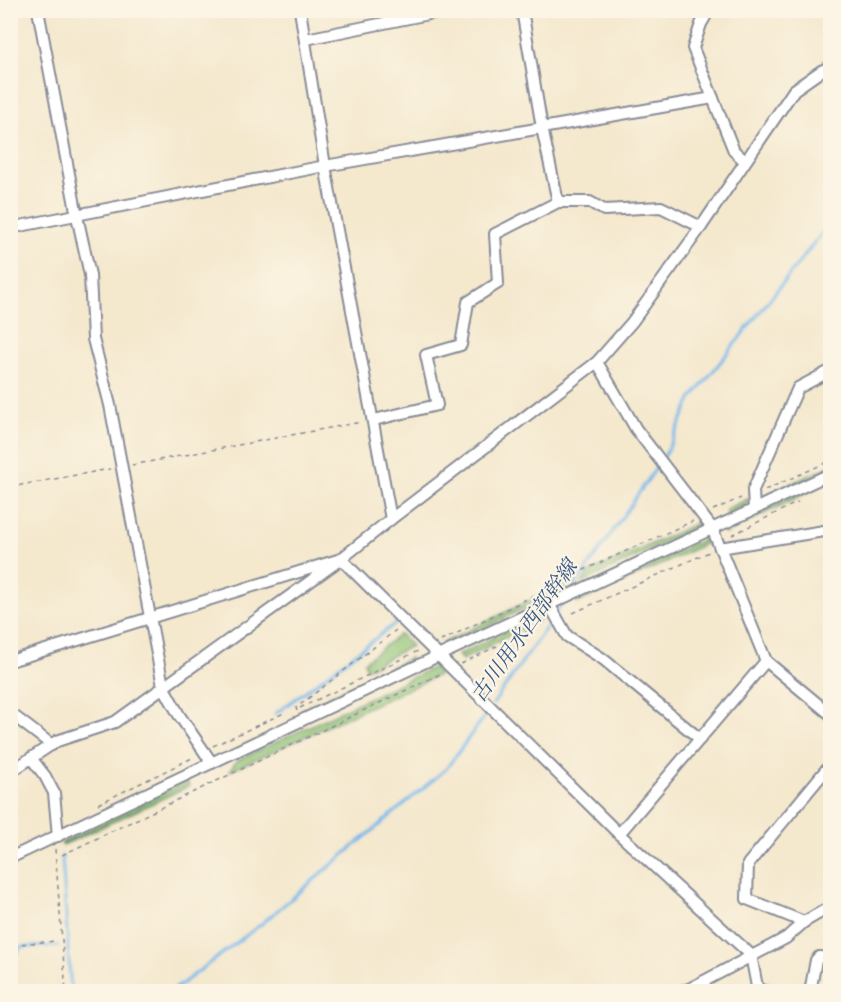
<svg xmlns="http://www.w3.org/2000/svg" width="841" height="1002" viewBox="0 0 841 1002" font-family="'EB Garamond','Noto Serif JP',serif">
<style>
.green{fill:#8fc274;stroke:#557869;stroke-width:1.5}
.lines{fill:none;stroke-linecap:round;stroke-linejoin:round}
.stream{stroke:#76b8ec;stroke-width:3}
.minor-casing{stroke:#888c96;stroke-width:14}
.path{stroke:#888c96;stroke-width:1.5;stroke-dasharray:4.5 4.5;stroke-linecap:butt}
.minor{stroke:#fff;stroke-width:10}
.labels{text-anchor:middle;stroke-width:4.5;stroke-linejoin:round;paint-order:stroke}
.water-label{font-size:21px;font-style:italic;fill:#365889;stroke:#fcf5e5}
</style>
<rect width="100%" height="100%" fill="#fcf5e5"/>
<filter id="ink" filterUnits="userSpaceOnUse"><feTurbulence type="fractalNoise" baseFrequency=".0167" numOctaves="2"/><feDisplacementMap in="SourceGraphic" scale="12" xChannelSelector="R" yChannelSelector="G"/><feConvolveMatrix kernelMatrix="1 2 1 2 8 2 1 2 1" color-interpolation-filters="sRGB"/></filter>
<filter id="wash" filterUnits="userSpaceOnUse"><feTurbulence type="fractalNoise" baseFrequency=".008" numOctaves="4" result="noise"/><feDisplacementMap in="SourceGraphic" scale="24" xChannelSelector="R" yChannelSelector="G"/><feGaussianBlur stdDeviation="1.35" result="paint"/><feColorMatrix in="noise" values="0 0 0 0 0 0 0 0 0 0 0 0 0 0 0 0 0 1.4 0 .05"/><feComposite in="paint" operator="in"/></filter>
<g filter="url(#wash)">
<rect width="100%" height="100%" fill="#f4e8cd"/>
<!-- green -->
<g class="green">
<path d="M830,466V470L768,498V494Z"/>
<path d="M830,477V481L725,534L723,529Z"/>
<path d="M748,499L747,506L727,515L726,509Z"/>
<path d="M699,522L700,526L582,583L588,573Z"/>
<path d="M708,537L707,543L578,603V596Z"/>
<path d="M575,578V584L445,647L443,643Z"/>
<path d="M544,612L547,616L462,660L458,655Z"/>
<path d="M400,634L411,646L367,669L364,662Z"/>
<path d="M410,658L415,664L304,714L301,710Z"/>
<path d="M434,667L439,675L230,771L236,761Z"/>
<path d="M187,781L189,786L63,845L61,843Z"/>
</g>
<g class="lines">
<!-- stream -->
<g class="stream">
<path d="M573,589L665,455L692,398L830,223"/>
<path d="M493,704L564,602"/>
<path d="M275,714L396,623"/>
<path d="M62,856L71,992"/>
<path d="M10,963L21,947L58,946"/>
<path d="M171,992L260,925L446,769L489,710"/>
</g>
</g>
</g>
<g filter="url(#ink)">
<g class="lines">
<defs>
<g id="minor">
<path d="M38,10L77,216L90,275L93,339L110,405L163,686L179,715L212,763"/>
<path d="M300,10L325,166L391,519"/>
<path d="M522,10L542,128L558,202"/>
<path d="M709,10L701,24L693,48L734,151L745,161"/>
<path d="M306,39L448,10"/>
<path d="M10,228L325,166L713,98"/>
<path d="M597,362L636,429L712,528L766,661L830,714"/>
<path d="M374,420L437,405L426,355L461,345L468,302L498,283L495,234L558,202H590L604,210L661,207L701,227"/>
<path d="M754,509L753,490L798,388L830,371"/>
<path d="M720,548L830,530"/>
<path d="M549,604L567,636L603,659L700,739"/>
<path d="M10,661L341,559L619,834L751,955L758,992"/>
<path d="M10,713L52,745"/>
<path d="M31,758L45,776L54,793L58,836"/>
<path d="M10,772L57,741L115,722L341,559L391,519L597,362L632,322L701,227L794,90L821,71L830,67"/>
<path d="M619,834L766,661"/>
<path d="M10,858L438,656L830,474"/>
<path d="M804,922L747,899L748,864L830,765"/>
<path d="M758,990L770,992"/>
<path d="M675,992L689,989L786,938L804,922L830,907"/>
<path d="M810,992L816,960L819,957L830,958"/>
</g>
</defs>
<!-- minor casing -->
<use href="#minor" class="minor-casing"/>
<!-- path -->
<g class="path">
<path d="M132,465L361,422"/>
<path d="M10,487L110,469"/>
<path d="M765,490L830,461"/>
<path d="M713,510L741,498"/>
<path d="M732,535L798,502"/>
<path d="M575,574L693,521"/>
<path d="M573,613L709,552"/>
<path d="M441,641L572,577"/>
<path d="M461,664L545,622"/>
<path d="M300,708L420,650"/>
<path d="M297,711L296,708L396,630"/>
<path d="M213,746L286,712"/>
<path d="M98,804L192,758"/>
<path d="M55,849L66,992"/>
<path d="M62,855L440,674"/>
<path d="M10,956L18,944L57,941"/>
</g>
<!-- minor -->
<use href="#minor" class="minor"/>
</g>
</g>
<g class="labels">
<!-- water labels -->
<g class="water-label">
<text transform="translate(524 631) rotate(-55)" y="7">古川用水西部幹線</text>
</g>
</g>
<!-- margin -->
<rect width="841" height="1002" fill="none" stroke="#fcf5e5" stroke-width="36"/>
</svg>
